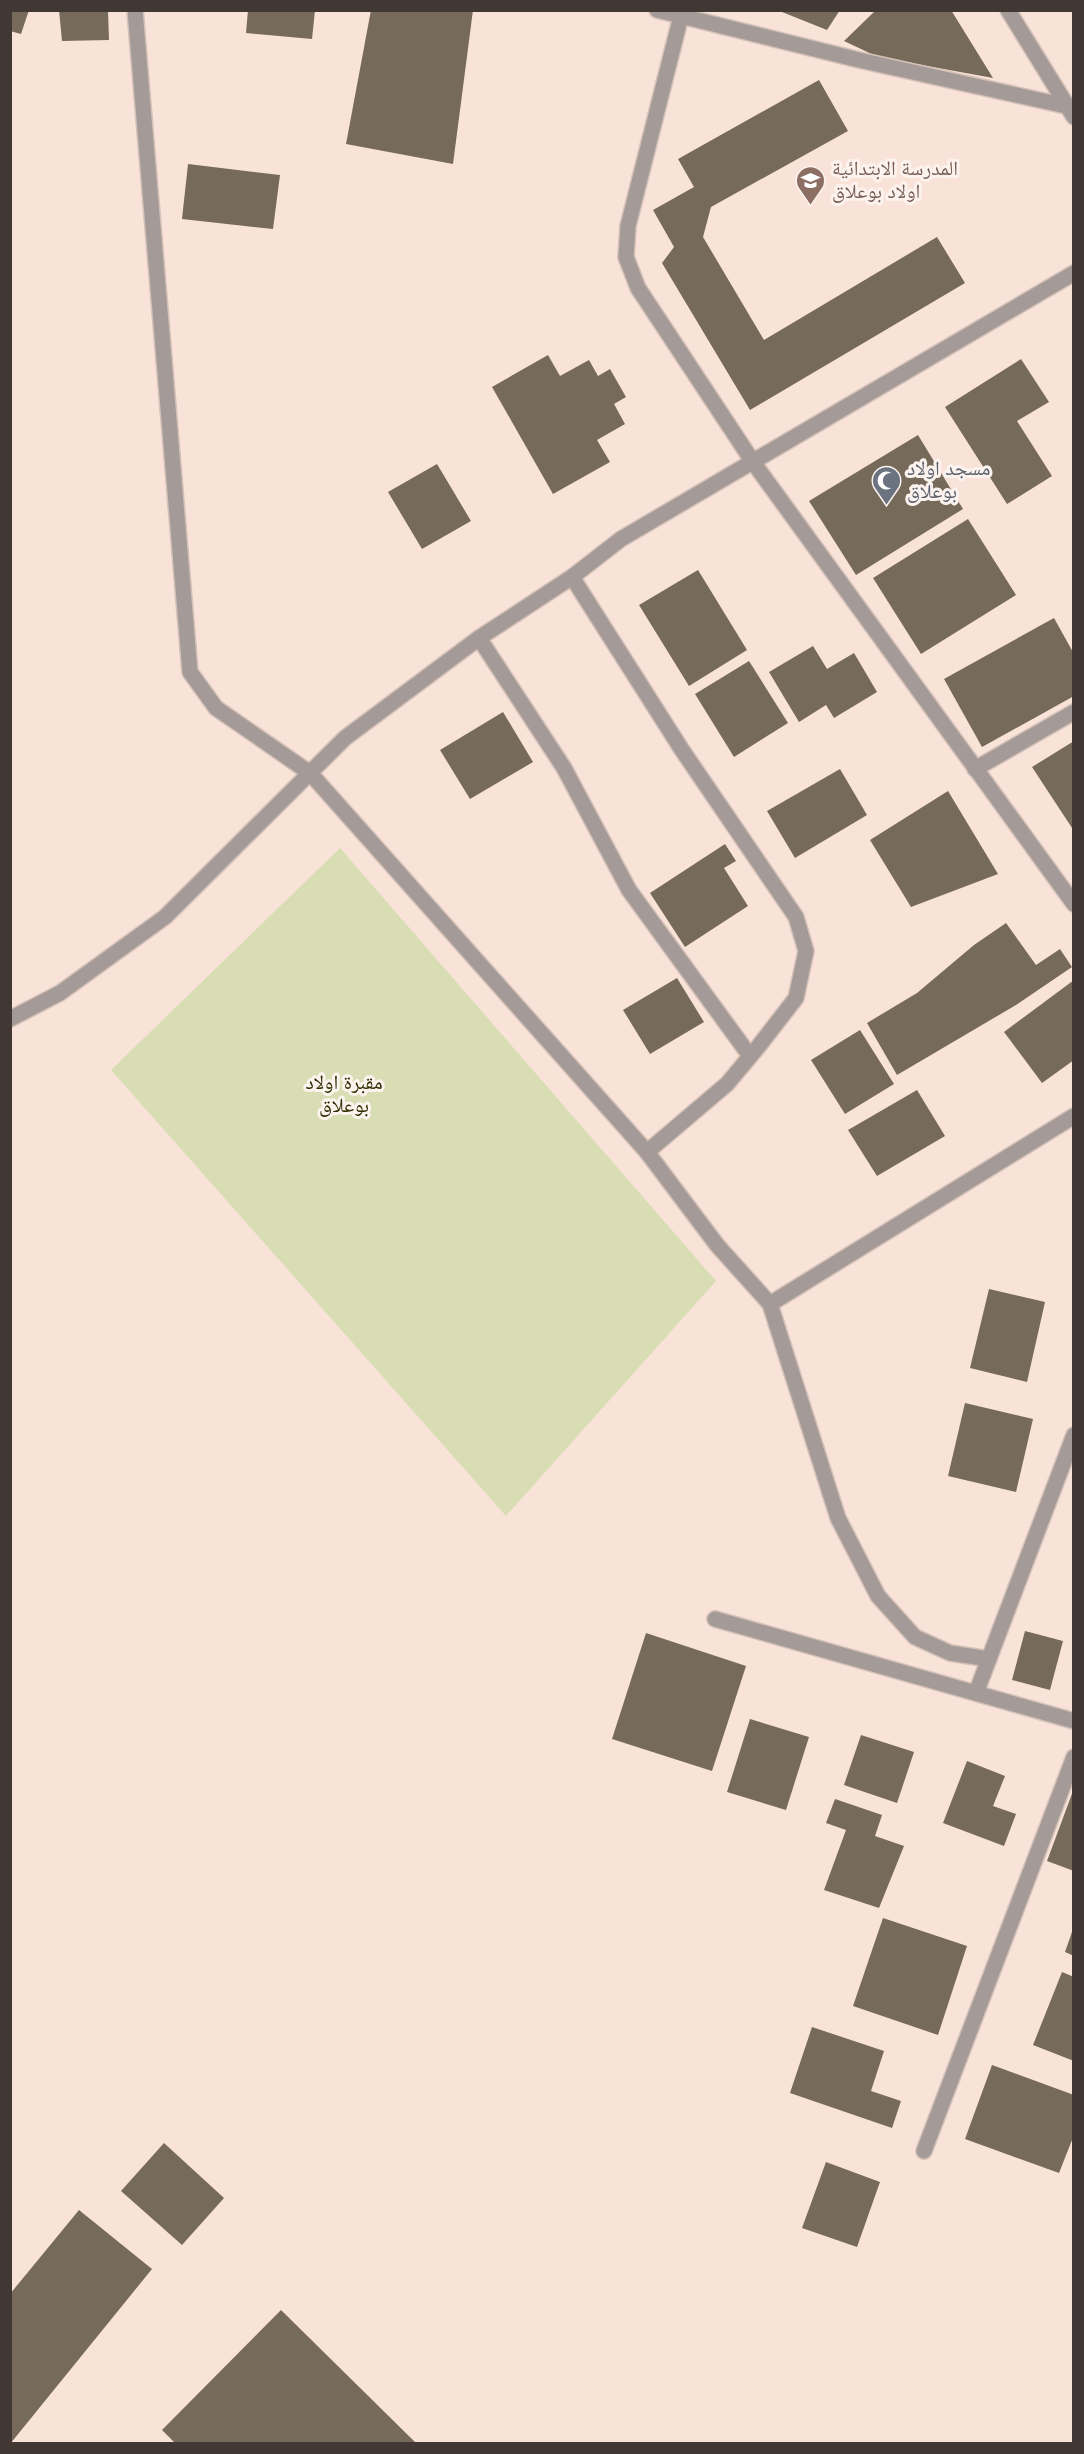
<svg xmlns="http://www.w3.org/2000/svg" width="1084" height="2454" viewBox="0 0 1084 2454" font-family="Quicksand,'Noto Naskh Arabic',sans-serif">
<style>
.green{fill:#d8ddb4}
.building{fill:#766a5a}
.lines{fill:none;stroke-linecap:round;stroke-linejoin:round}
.service-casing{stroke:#d4c1b7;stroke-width:18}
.minor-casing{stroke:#d4c1b7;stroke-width:18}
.service{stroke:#a49a97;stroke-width:15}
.minor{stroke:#a49a97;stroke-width:15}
.labels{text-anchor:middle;stroke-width:6;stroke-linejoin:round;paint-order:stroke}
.education-label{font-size:20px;fill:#785e54;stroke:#fcf3ef;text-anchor:start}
.worship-label{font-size:20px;fill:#5b616d;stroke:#fcf3ef;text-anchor:start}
.park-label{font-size:20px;fill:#2d2f01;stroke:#fcf3ef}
</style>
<rect width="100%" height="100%" fill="#f9e3d8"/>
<!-- green -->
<path class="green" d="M340,848L716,1281L506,1516L111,1070Z"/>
<!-- building -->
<g class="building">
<path d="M10,10H29L21,34L10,31Z"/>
<path d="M59,10H108L109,40L62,41Z"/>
<path d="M248,10H315L312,39L246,33Z"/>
<path d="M371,10H473L453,164L346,144Z"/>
<path d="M777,10H840L827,30Z"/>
<path d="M876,10H951L993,78L878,57L844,41Z"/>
<path d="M819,80L848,131L711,207L703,237L764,340L937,237L965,283L750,410L662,263L674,247L653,210L694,187L678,159Z"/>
<path d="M188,164L280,175L273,229L182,219Z"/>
<path d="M548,355L560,376L589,360L598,376L610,369L626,397L614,404L625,424L597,440L610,462L553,494L492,387Z"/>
<path d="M1021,359L1049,402L1017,421L1052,476L1007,504L945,407Z"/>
<path d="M918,435L963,509L856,575L809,501Z"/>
<path d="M437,464L471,521L422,549L388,492Z"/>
<path d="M968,519L1016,595L921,654L873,578Z"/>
<path d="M698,570L747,650L689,686L639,605Z"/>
<path d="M1054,618L1074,654V696L982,747L944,679Z"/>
<path d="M813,646L827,669L854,653L877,692L834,718L826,705L799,722L769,672Z"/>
<path d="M749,661L788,723L734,757L695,694Z"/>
<path d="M503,712L533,762L470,799L440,750Z"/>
<path d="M1074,741V831L1032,767Z"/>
<path d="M840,769L867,815L795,858L767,811Z"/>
<path d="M948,791L998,874L911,907L870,840Z"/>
<path d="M725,844L736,861L724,868L748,906L685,947L650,893Z"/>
<path d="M1006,923L1036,965L1060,949L1072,967L1016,1005L897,1075L867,1023L917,993L974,945Z"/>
<path d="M677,978L704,1022L650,1054L623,1010Z"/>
<path d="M1074,980V1060L1042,1083L1004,1032Z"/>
<path d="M860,1030L894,1084L845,1114L811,1060Z"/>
<path d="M917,1090L945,1136L877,1176L848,1130Z"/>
<path d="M989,1289L1045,1302L1027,1382L970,1368Z"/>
<path d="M965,1403L1033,1419L1016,1492L948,1476Z"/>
<path d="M1025,1631L1063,1641L1050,1690L1012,1680Z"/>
<path d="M646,1633L746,1666L712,1771L612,1739Z"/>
<path d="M750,1719L809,1737L786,1810L727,1792Z"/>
<path d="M861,1735L914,1752L897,1803L844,1785Z"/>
<path d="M967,1761L1005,1776L993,1806L1016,1814L1004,1846L943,1823Z"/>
<path d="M1073,1791H1074V1871L1047,1861Z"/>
<path d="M835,1799L882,1815L875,1836L904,1846L879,1908L824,1890L846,1830L826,1823Z"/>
<path d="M883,1918L967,1946L938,2035L853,2006Z"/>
<path d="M1073,1929H1074V1956L1065,1952Z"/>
<path d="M1062,1972L1074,1977V2061L1033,2045Z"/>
<path d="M812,2027L884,2051L871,2091L901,2101L892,2128L790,2093Z"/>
<path d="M992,2065L1074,2095V2135L1059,2173L965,2139Z"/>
<path d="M164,2143L224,2198L182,2245L121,2191Z"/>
<path d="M826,2162L880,2182L857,2247L802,2228Z"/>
<path d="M79,2210L152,2269L10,2444V2294Z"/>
<path d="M281,2310L417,2444H176L162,2430Z"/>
</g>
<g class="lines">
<defs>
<path id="service" d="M924,2151L1074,1757"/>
<g id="minor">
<path d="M135,10L190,672L216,708L310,773L647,1152"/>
<path d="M657,10L859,60L1066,106"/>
<path d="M1008,10L1074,117"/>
<path d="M681,16L628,226L626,257L638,288L753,462L1074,904"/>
<path d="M572,577L682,750L796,917L806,951L796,998L758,1047L727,1084L647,1152L717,1245L770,1304L838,1518L878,1596L915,1637L950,1653L989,1659"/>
<path d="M479,638L564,768L629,890L750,1056"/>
<path d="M975,769L1074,712"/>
<path d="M10,1019L60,993L165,917L345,738L479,638L572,577L621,539L1074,273"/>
<path d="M770,1304L1074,1116"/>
<path d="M715,1619L1074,1721"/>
<path d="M976,1693L1074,1435"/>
</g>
</defs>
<!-- service casing -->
<use href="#service" class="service-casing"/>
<!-- minor casing -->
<use href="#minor" class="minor-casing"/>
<!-- service -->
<use href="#service" class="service"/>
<!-- minor -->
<use href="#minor" class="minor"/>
</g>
<!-- icons -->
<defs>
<symbol id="school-pin" viewBox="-11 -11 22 30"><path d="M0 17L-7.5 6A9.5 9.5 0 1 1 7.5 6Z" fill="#8d6e63" stroke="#fcf3ef"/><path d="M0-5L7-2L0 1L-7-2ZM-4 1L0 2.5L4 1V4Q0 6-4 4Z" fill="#fff"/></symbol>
<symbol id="mosque-pin" viewBox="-11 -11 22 30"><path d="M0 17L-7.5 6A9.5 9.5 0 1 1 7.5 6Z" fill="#6b7280" stroke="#fcf3ef"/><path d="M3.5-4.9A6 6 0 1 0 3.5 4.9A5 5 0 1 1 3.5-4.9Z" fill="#fff"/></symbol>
</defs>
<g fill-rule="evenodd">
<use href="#school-pin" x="794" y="164" width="33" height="45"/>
<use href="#mosque-pin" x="870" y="464" width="33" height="45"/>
</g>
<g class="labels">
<!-- education labels -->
<g class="education-label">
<text x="832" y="175">المدرسة الابتدائية<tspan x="832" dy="23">اولاد بوعلاق</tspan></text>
</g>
<!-- worship labels -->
<g class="worship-label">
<text x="907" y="475">مسجد اولاد<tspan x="907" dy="23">بوعلاق</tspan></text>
</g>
<!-- park labels -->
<g class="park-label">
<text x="344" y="1089">مقبرة اولاد<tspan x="344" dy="23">بوعلاق</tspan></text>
</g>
</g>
<!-- border -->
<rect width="1084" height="2454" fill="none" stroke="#413834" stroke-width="24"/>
</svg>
